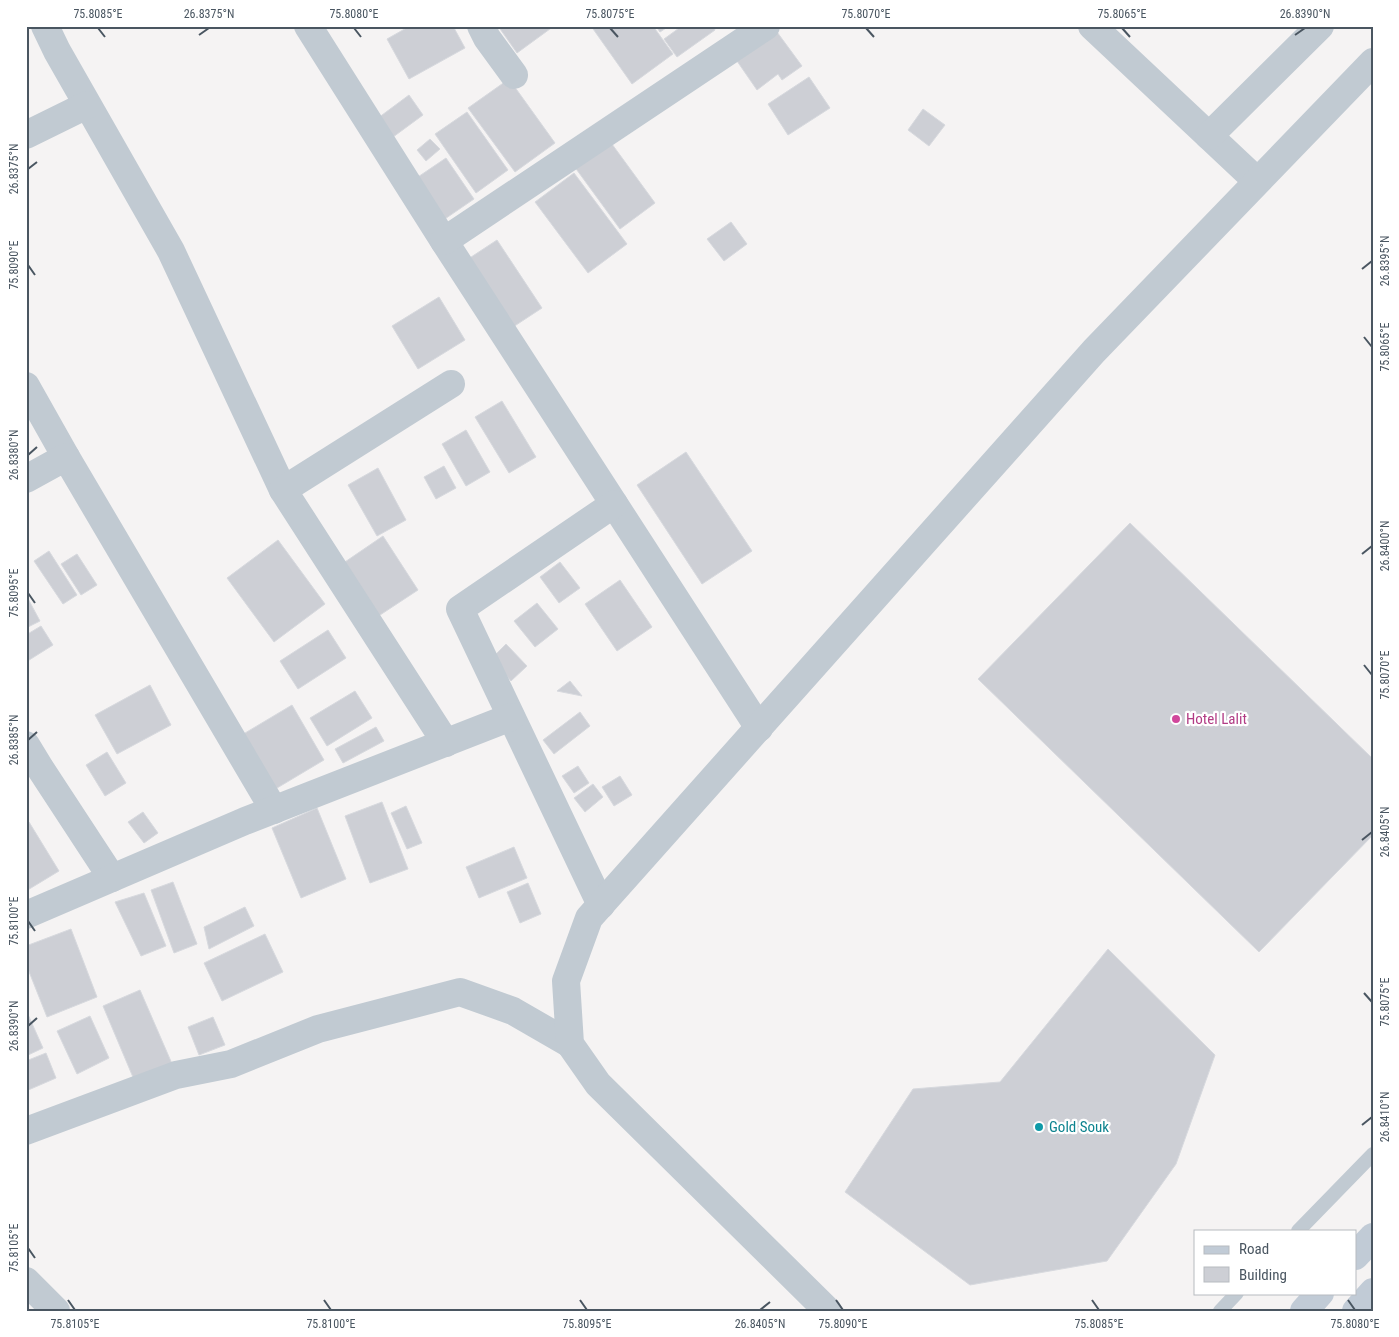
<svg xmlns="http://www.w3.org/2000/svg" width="1399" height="1337" viewBox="0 0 1399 1337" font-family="'Roboto Condensed',sans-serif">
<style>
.building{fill:#cdcfd5;stroke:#d7d9de}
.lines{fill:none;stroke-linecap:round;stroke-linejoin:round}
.service{stroke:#c1cad2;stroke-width:14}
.minor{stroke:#c1cad2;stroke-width:28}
.secondary{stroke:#c1cbd6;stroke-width:28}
.ticks{fill:none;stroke:#4a5661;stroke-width:2}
.hotel-dot{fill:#d1479c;stroke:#fff;stroke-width:2}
.culture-dot{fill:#0f9aa8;stroke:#fff;stroke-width:2}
.labels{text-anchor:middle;stroke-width:4.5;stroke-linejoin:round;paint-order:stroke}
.hotel-label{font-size:15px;fill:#b23c85;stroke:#fff;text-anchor:start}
.culture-label{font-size:15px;fill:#0d838f;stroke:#fff;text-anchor:start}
.neatline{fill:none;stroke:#4a5661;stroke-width:2}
.ticks-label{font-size:12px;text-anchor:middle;fill:#4a5661}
</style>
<rect width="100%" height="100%" fill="#f5f3f3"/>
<!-- building -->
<g class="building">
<path d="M410,26H453L465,48L409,79L387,39Z"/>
<path d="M498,26H554L517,53Z"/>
<path d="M591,26H653L673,54L632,84Z"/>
<path d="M656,26H669L660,32Z"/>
<path d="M682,26H713L715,30L677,57L664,39Z"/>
<path d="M777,32L802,66L782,80L778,74L757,90L737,61Z"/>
<path d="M809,77L830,108L788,135L768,104Z"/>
<path d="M509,79L555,143L515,172L468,108Z"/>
<path d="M409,95L423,115L389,140L374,121Z"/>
<path d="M923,109L945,125L929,146L908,130Z"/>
<path d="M467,112L508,170L476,193L435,134Z"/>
<path d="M430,139L440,149L426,161L417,150Z"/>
<path d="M609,140L655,203L620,229L574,166Z"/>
<path d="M446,158L474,199L439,223L412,181Z"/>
<path d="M574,173L627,244L588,273L535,202Z"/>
<path d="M731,222L747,244L724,261L707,239Z"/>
<path d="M497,240L542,308L507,331L462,263Z"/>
<path d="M439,297L465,340L418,369L392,326Z"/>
<path d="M502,401L536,457L509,473L475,417Z"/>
<path d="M466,430L490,472L466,486L442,444Z"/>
<path d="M686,452L752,551L702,584L637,485Z"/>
<path d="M444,466L456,488L436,499L424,477Z"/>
<path d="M378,468L406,520L377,536L348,485Z"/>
<path d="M1130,523L1373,759V835L1259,952L978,679Z"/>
<path d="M383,536L418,590L377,617L342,564Z"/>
<path d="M278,540L325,604L274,642L227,578Z"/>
<path d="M49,551L77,595L63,604L34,561Z"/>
<path d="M77,554L97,585L81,595L61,564Z"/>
<path d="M560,562L580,588L559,603L540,577Z"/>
<path d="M620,580L652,627L617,651L585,604Z"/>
<path d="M26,595L40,621L26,628Z"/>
<path d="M537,603L558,629L535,647L514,621Z"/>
<path d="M41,626L53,645L26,662V635Z"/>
<path d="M328,630L346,658L298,689L280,661Z"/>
<path d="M506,644L527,666L511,681L491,659Z"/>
<path d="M570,681L582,696L557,691Z"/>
<path d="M150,685L171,725L117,754L95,715Z"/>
<path d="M355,691L372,718L327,746L310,718Z"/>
<path d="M292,705L324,760L267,794L235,739Z"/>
<path d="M580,712L590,726L554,754L543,740Z"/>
<path d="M376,727L384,741L343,763L335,749Z"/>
<path d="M107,752L126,783L105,796L86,765Z"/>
<path d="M578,766L589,783L574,793L562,776Z"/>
<path d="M620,776L632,795L614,806L602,787Z"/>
<path d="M593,784L603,797L585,812L574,798Z"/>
<path d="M382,802L408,869L370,883L345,816Z"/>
<path d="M406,806L422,843L407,849L391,813Z"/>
<path d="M317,808L346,879L301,898L272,828Z"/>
<path d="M143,812L158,833L144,843L128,822Z"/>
<path d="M29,822L59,871L26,891V824Z"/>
<path d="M514,847L527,878L479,898L466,867Z"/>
<path d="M173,882L197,944L174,953L151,890Z"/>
<path d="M528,883L541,914L520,923L507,892Z"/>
<path d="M144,893L166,946L141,956L115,902Z"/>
<path d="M245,907L254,926L209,949L204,927Z"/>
<path d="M71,929L97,997L47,1017L26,964V946Z"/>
<path d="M265,934L283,972L222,1001L204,963Z"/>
<path d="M1108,949L1215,1055L1176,1164L1107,1261L970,1285L845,1192L913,1089L1000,1082Z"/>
<path d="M140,990L173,1066L135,1082L103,1006Z"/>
<path d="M26,1010L43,1048L26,1056Z"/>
<path d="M90,1016L109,1058L77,1074L57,1031Z"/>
<path d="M213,1017L225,1045L199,1055L188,1027Z"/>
<path d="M46,1053L56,1078L26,1091V1061Z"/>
</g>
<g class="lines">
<!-- service -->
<g class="service">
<path d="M1298,1231L1373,1154"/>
<path d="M1220,1311L1237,1293"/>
</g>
<!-- minor -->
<g class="minor">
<path d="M45,26L57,51L171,251L283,490"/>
<path d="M308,26L444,241L759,728"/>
<path d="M481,26L487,38L514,75"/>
<path d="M1092,26L1257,181"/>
<path d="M26,135L87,105"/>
<path d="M1209,136L1320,26"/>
<path d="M444,241L766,26"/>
<path d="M26,386L66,457"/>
<path d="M26,479L66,457L274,810"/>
<path d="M446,743L283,490L451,384"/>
<path d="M26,745L40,768L112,878"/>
<path d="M601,905L460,609L614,504"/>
<path d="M26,915L245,821L511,717"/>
<path d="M26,1131L176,1075L231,1064L318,1029L460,992L513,1011L570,1044"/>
<path d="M26,1281L56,1311"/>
<path d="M828,1311L598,1084L570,1044L566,981L589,918L1094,351L1373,62"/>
</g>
<!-- secondary -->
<g class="secondary">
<path d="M1355,1256L1373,1237"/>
<path d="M1304,1311L1320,1293"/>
<path d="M1356,1311L1373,1292"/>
</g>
</g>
<!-- ticks -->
<path class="ticks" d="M98,28L105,37M354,28L361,37M610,28L618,37M866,28L874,37M1122,28L1130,37M199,35L209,28M1295,35L1305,28M28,169L37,162M28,265L35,275M1362,269L1372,261M1364,337L1372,347M28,455L37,447M1362,554L1372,546M28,593L35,603M1364,665L1372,675M28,740L37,732M1362,840L1372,832M28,921L35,931M1364,993L1372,1002M28,1026L37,1018M1362,1125L1372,1117M28,1248L35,1258M68,1300L75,1310M324,1300L331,1310M580,1300L587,1310M836,1300L843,1310M1092,1300L1099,1310M1348,1300L1355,1310M760,1310L770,1302"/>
<!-- markers -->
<circle class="hotel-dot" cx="1176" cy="719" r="5"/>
<circle class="culture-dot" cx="1039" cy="1127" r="5"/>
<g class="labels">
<!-- hotel labels -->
<g class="hotel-label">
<text x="1186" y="724">Hotel Lalit</text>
</g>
<!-- culture labels -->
<g class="culture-label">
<text x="1049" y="1132">Gold Souk</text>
</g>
</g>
<!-- border -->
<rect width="1399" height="1337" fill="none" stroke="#ffffff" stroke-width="55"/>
<!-- legend -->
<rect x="1194" y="1230" width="162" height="65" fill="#ffffff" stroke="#b7bbc0"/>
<rect x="1204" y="1246" width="25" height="8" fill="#c1cbd6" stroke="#b7bbc0"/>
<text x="1239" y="1254" font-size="15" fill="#4a5661">Road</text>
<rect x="1204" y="1267" width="25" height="15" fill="#cdcfd5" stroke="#b7bbc0"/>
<text x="1239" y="1280" font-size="15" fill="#4a5661">Building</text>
<rect x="28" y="28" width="1344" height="1282" class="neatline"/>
<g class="ticks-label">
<text x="98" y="18">75.8085°E</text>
<text x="209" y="18">26.8375°N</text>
<text x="354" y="18">75.8080°E</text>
<text x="610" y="18">75.8075°E</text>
<text x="866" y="18">75.8070°E</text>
<text x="1122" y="18">75.8065°E</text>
<text x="1305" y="18">26.8390°N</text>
<text transform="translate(14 169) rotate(-90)" y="4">26.8375°N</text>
<text transform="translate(1385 261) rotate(-90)" y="4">26.8395°N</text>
<text transform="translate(14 265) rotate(-90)" y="4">75.8090°E</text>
<text transform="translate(1385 347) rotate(-90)" y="4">75.8065°E</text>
<text transform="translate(14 455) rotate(-90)" y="4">26.8380°N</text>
<text transform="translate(1385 546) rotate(-90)" y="4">26.8400°N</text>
<text transform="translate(14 593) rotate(-90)" y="4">75.8095°E</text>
<text transform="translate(1385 675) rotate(-90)" y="4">75.8070°E</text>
<text transform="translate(14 740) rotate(-90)" y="4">26.8385°N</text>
<text transform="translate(1385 832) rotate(-90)" y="4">26.8405°N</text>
<text transform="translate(14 921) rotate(-90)" y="4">75.8100°E</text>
<text transform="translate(1385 1002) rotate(-90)" y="4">75.8075°E</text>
<text transform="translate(14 1026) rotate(-90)" y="4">26.8390°N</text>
<text transform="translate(1385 1117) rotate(-90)" y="4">26.8410°N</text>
<text transform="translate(14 1248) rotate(-90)" y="4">75.8105°E</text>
<text x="75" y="1328">75.8105°E</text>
<text x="331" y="1328">75.8100°E</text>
<text x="587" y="1328">75.8095°E</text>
<text x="760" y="1328">26.8405°N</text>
<text x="843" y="1328">75.8090°E</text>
<text x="1099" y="1328">75.8085°E</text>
<text x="1355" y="1328">75.8080°E</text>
</g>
</svg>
